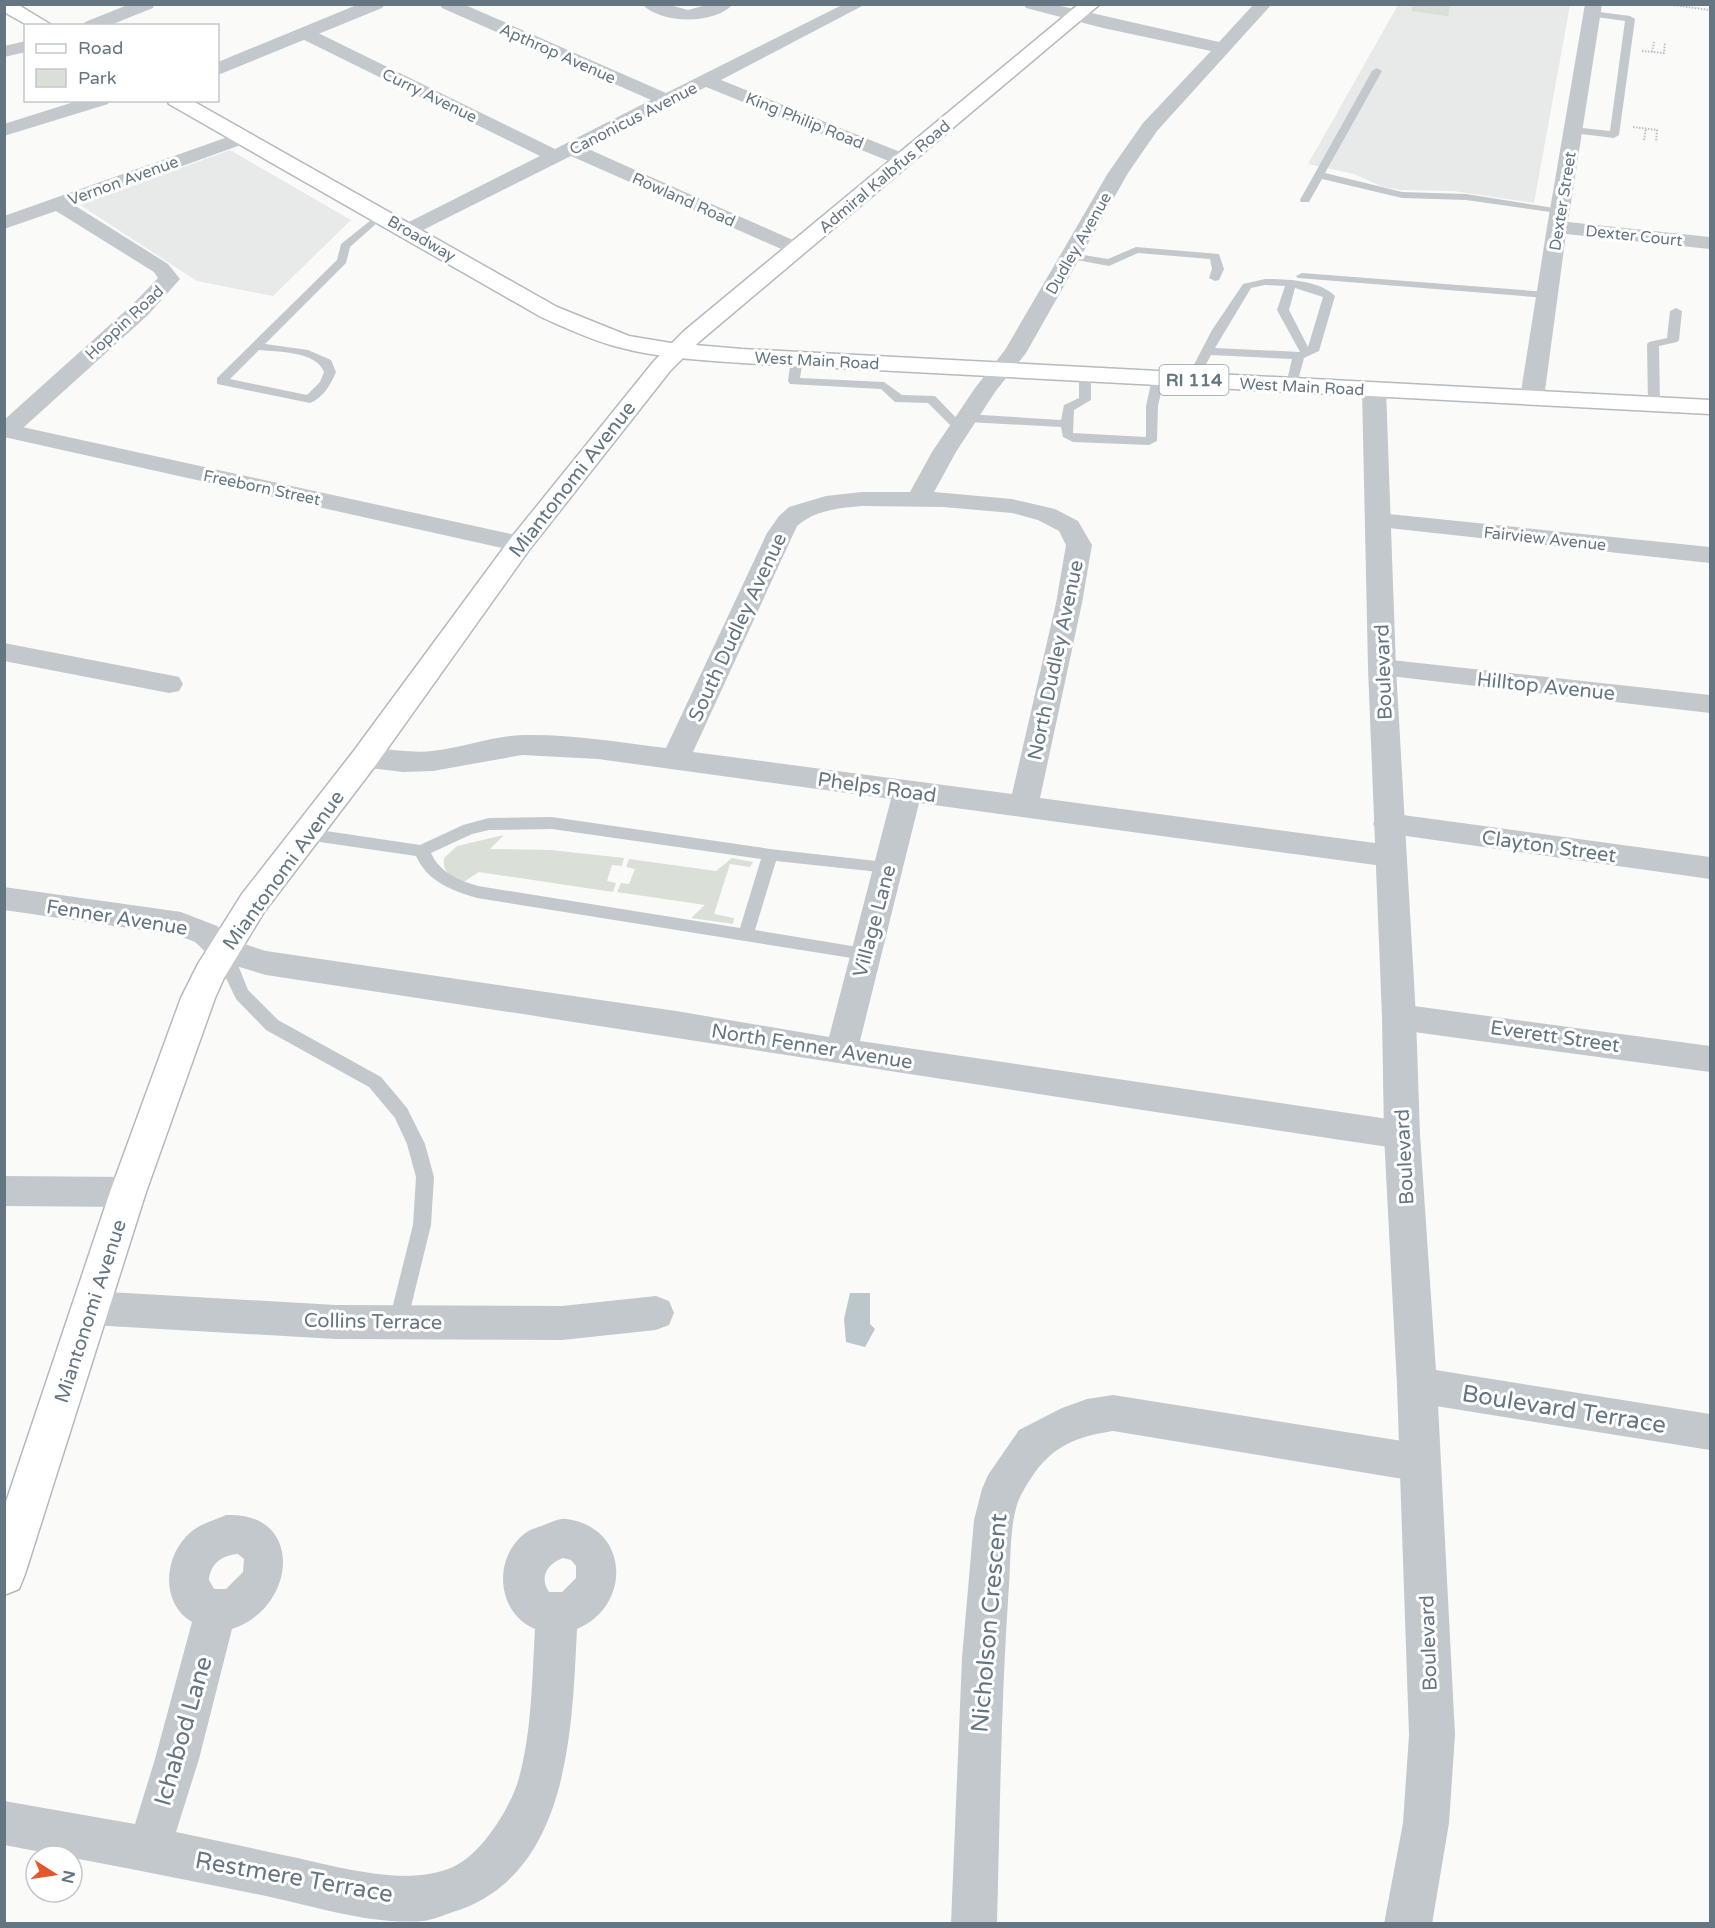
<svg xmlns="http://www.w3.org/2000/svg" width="1715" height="1928" viewBox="0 0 1715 1928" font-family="'Varela Round',sans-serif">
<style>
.built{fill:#e8e9e9}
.green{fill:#dadfd7}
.water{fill:#bbc7cb}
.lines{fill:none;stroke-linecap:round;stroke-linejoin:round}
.secondary-casing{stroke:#b3babf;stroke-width:3}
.primary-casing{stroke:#b5babe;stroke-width:3}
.path{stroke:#bbbfc2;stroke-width:2;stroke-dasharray:1.5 1.5;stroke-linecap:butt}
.service{fill:#c3c8cc;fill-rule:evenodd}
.minor{fill:#c3c8cc;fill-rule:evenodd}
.tertiary{fill:#c3c8cc;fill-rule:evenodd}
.secondary{fill:#fff;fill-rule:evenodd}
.primary{fill:#fff;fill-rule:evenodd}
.labels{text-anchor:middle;stroke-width:6;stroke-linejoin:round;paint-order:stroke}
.far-street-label{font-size:16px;fill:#657683;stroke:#fff}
.shield{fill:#fff;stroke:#939fa8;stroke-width:1.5}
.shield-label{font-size:18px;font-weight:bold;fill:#657683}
.street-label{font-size:20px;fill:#657683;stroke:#fff}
.near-street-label{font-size:24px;fill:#657683;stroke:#fff}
</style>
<rect width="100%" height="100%" fill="#fafaf8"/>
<!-- built -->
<g class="built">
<path d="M1398,5H1570L1534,203L1453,191L1401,190L1383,187L1354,174L1308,164Z"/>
<path d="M230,150L351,220L273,296L197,281L80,205Z"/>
</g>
<!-- green -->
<g class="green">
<path d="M1413,5V4L1450,5L1448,16L1411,11Z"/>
<path d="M504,835L490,849L551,850L624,858L622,866L612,865L607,881L616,883L613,892L479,872L462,883C451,875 442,873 444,858L457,846Z"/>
<path d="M732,858L753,862L750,867L730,864L714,914L734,918L733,924L691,918L705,905L617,892L621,883L629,884L635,869L626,867L629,859L716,871Z"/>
</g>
<!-- water -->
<path class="water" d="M850,1293H870V1324L875,1329L865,1347L846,1342L844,1319Z"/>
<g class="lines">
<defs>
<path id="secondary" d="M1079,4H1100L700,341L670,371L529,550L375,766L264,912L224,978L215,998L146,1192L25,1574L19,1589L4,1595V1508L110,1192L181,998L198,964L242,894L353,752L511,538L654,361L684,331Z"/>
<g id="primary">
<path d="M4,4H17L53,26H29L4,12Z"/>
<path d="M167,100H191L557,307L629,336L671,343L742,349L1710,400V414L742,363C701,360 658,358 618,347C591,340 566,328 541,317L169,104Z"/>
</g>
</defs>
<!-- secondary casing -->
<use href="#secondary" class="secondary-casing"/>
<!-- primary casing -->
<use href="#primary" class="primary-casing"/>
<!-- path -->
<g class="path">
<path d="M1665,4L1710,10"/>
<path d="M1642,51L1664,53L1665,43"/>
<path d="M1652,52L1654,42"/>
<path d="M1633,127L1657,130L1656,142"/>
<path d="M1644,140L1646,128"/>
</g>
<!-- service -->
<g class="service">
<path d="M1592,11L1630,16L1635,19L1619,135L1614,138L1573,133L1568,130L1573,127L1610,131L1625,21L1589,16L1587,14Z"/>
<path d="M1377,68L1382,71L1325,173L1402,192L1466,194L1560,209L1564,210V214L1466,200L1402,198L1322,179L1309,202H1301L1300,200L1372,71Z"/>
<path d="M381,212L386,215L350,247L346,263L265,344L308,350L331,360L336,372C331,384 323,398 310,403L217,384V378L337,260L341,244ZM259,350C278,352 316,351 324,372L320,382L307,395L230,379Z"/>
<path d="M1136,247L1219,254L1224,269L1219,280L1215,281L1209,278L1212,269L1210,259L1138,253L1109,266L1071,259L1066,256L1071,253L1108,259Z"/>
<path d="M1302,273L1547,292L1553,295L1547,298L1298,278L1296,276Z"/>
<path d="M1265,279C1286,279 1319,280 1335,296L1319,351L1304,358L1296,388H1288L1286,385L1292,359L1211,355L1196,383H1188L1186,380L1212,330L1243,284ZM1265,285L1285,286L1277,310L1300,352L1215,348L1251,288ZM1295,288L1323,297L1308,347L1289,310Z"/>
<path d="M1676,308L1682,311L1679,340L1677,342L1659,346L1660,404L1654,408L1648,404L1647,344L1649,342L1667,338L1670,311Z"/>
<path d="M797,355L803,359L800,378L884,382L902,395L935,396L966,428L960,432L956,431L928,403L895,402L881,389L790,384L788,381L791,359Z"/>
<path d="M1085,371L1091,375V400L1074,410L1073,433L1146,437V406L1152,379L1158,375L1164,379L1158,406L1157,441L1149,445L1073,442L1063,437L1061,427L967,422L961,418L967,414L1061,420L1064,405L1079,398V375Z"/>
<path d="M552,817L770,849L894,863L896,867L894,871L888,873L776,861L755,930L864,948L870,950L872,954L870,958L864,960L477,898C451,890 428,882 416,856L306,840L301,838L298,834L301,830L306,828L420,845L463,825L489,818ZM552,829L761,859L740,928L478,886C459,880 440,873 431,853L472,834L489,830Z"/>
<path d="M224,944L230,946L232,950L248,990L278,1020L381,1077L407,1108L425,1144L434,1177L431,1225L406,1327L399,1330L392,1327L389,1321L413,1225L416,1177L407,1144L395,1118L369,1087L266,1030L236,999L224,974L216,950L218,946Z"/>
</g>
<!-- minor -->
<g class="minor">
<path d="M130,4H155L153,8L108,26H83L85,22Z"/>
<path d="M440,4H463L666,93L844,4H866L721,80L910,156L913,160L910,164H896L706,87L586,148L804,245L807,249L804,253L797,255L790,253L571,156L415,234L408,236L401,234L398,230L401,226L540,156L298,37L295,33L298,29H310L555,149L651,100L442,8Z"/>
<path d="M642,4H666L688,10L710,4H733C715,25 660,24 642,4Z"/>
<path d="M1024,4H1052L1219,42L1254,4H1272L1157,131L1128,173L1026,353L995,392L956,452L934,492L1012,499L1055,509L1078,521L1092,545L1082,603L1040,798L1390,845L1401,848L1405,856L1401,864L1390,867L919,803L860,1041L1402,1121L1414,1125L1419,1135L1414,1145L1402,1149C1023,1093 645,1032 266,975L213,959L195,942L177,935L4,910V887L181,912L217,926L235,941L266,951L676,1011L829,1037L891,799L598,759L522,755L433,771L403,772L354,766L350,759L354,752C378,745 407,754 432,751C462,748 492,736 523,735C571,734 619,742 666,748L767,533L779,516L789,507L826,496L862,492H910L932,452L975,388L1005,350L1108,173L1143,123L1211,51L1103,28L1026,8ZM862,506L943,507L1012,513L1038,520L1059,531L1066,545L1056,603L1012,794L693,752L797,526C815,510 839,508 862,506Z"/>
<path d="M1585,4H1602L1568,222L1710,237V249L1566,234L1544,398L1540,403L1532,405L1524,403L1520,398L1547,227Z"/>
<path d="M26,41V52L4,57V46Z"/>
<path d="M80,100H110L108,104L4,136V124Z"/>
<path d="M242,132L249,134L252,138L249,142L74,205L168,264L180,279L148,315L14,436L4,438V420L132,305L158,278L154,272L56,211L4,229V216Z"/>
<path d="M1379,513L1710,547V563L1370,526L1367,521L1370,516Z"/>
<path d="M4,643L169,675L179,677L183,684L179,691L169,693L4,661Z"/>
<path d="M1382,659L1710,695V713L1372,674L1368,668L1372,662Z"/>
<path d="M1388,813L1710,857V879L1378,832L1373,824L1378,816Z"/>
<path d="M1399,1004L1710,1046V1072L1399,1030L1388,1026L1383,1017L1388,1008Z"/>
<path d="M4,1176L128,1177L140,1181L145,1192L140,1203L128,1207L4,1206Z"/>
<path d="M91,1291L336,1305L562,1306L656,1296L669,1301L674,1313L669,1325L656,1330L562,1340L336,1339L91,1325L78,1320L73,1308L78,1296Z"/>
<path d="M1417,1367L1710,1414V1450L1417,1403L1404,1397L1398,1385L1404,1373Z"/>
<path d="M1113,1395L1421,1444L1435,1450L1440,1463L1435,1476L1421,1482L1113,1431C1066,1438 1044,1452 1021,1495C1009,1518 1011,1560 1009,1585C1001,1698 1000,1811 997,1924H951L962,1658L974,1520L982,1489L988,1475L1019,1430L1062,1408L1087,1399Z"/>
<path d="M226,1515C305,1511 297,1608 232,1629L199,1759L176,1832C214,1840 251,1848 288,1856C336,1866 406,1888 453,1867C482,1854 511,1807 519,1778C532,1730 532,1678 535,1629C496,1613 492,1556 527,1532C531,1529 539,1527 544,1525C550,1523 559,1518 566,1519C630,1527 632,1606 577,1629C572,1729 570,1876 453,1912C444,1915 433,1920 423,1921C371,1925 317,1907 266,1896C178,1878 91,1861 4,1845V1801L135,1824L155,1759L192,1622C159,1603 164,1553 192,1531C202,1523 215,1520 226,1515ZM238,1554L244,1559L243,1572L226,1589H214L209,1580C210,1564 222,1555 238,1554ZM563,1558L571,1560L576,1566V1578L562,1592H549C539,1577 547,1564 563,1558Z"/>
</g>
<!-- tertiary -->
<g class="tertiary">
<path d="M359,4H385L382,8L218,75V62Z"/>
<path d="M1374,382L1382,384L1386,389L1396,668L1416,1017L1420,1135L1437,1385L1455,1735L1449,1823L1432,1924H1384L1403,1823L1409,1735L1397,1385L1384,1135L1382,1017L1368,668L1362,389L1366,384Z"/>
<path d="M4,423L520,536L529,538L533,544L529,550L520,552L4,437Z"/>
</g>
<!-- secondary -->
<use href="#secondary" class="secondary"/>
<!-- primary -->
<use href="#primary" class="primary"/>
</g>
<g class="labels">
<!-- far-street labels -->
<g class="far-street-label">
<text transform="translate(558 53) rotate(24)" y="6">Apthrop Avenue</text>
<text transform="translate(430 95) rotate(26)" y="6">Curry Avenue</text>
<text transform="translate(633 118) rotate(-27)" y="6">Canonicus Avenue</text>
<text transform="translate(805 120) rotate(22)" y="6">King Philip Road</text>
<text transform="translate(884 176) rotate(-40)" y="6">Admiral Kalbfus Road</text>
<text transform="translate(123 180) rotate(-20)" y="6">Vernon Avenue</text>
<text transform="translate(684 199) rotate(24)" y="6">Rowland Road</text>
<text transform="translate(1562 201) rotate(-81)" y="6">Dexter Street</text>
<text transform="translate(1634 235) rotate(6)" y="6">Dexter Court</text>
<text transform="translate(422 238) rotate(30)" y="6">Broadway</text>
<text transform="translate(1078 243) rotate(-60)" y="6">Dudley Avenue</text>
<text transform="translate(124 322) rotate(-43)" y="6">Hoppin Road</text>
<text transform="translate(817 360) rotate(3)" y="6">West Main Road</text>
<text transform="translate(1302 386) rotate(3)" y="6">West Main Road</text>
<text transform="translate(262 487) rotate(12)" y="6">Freeborn Street</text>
<text transform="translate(1545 538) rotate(6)" y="6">Fairview Avenue</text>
</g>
<!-- shield labels -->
<rect class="shield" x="1159.5" y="365" width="69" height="30" rx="4.5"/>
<g class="shield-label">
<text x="1194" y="386">RI 114</text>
</g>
<!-- street labels -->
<g class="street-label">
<text transform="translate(572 479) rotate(-52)" y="7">Miantonomi Avenue</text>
<text transform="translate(737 627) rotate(-65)" y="7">South Dudley Avenue</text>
<text transform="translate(1055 660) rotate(-78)" y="7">North Dudley Avenue</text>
<text transform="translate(1383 672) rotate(-92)" y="7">Boulevard</text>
<text transform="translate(1546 686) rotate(6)" y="7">Hilltop Avenue</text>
<text transform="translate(877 787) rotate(8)" y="7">Phelps Road</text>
<text transform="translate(1549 846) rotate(8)" y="7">Clayton Street</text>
<text transform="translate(283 870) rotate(-54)" y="7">Miantonomi Avenue</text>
<text transform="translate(117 917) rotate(9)" y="7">Fenner Avenue</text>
<text transform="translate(874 921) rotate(-75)" y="7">Village Lane</text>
<text transform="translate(1555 1036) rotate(8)" y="7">Everett Street</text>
<text transform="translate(812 1046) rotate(9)" y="7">North Fenner Avenue</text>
<text transform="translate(1404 1157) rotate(-93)" y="7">Boulevard</text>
<text transform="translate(90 1311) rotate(-72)" y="7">Miantonomi Avenue</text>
<text transform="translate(373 1321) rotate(1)" y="7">Collins Terrace</text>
<text transform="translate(1428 1643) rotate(-92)" y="7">Boulevard</text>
</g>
<!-- near-street labels -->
<g class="near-street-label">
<text transform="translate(1564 1409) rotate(9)" y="8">Boulevard Terrace</text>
<text transform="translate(989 1623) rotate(-85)" y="8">Nicholson Crescent</text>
<text transform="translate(183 1731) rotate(-74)" y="8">Ichabod Lane</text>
<text transform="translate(294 1877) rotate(10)" y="8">Restmere Terrace</text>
</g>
</g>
<!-- border -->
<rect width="1715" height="1928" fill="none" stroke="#657683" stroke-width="12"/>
<!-- legend -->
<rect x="24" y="24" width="195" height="78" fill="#ffffff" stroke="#c1c8cd" stroke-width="1.5"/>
<rect x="36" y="44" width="30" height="9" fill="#ffffff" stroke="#c1c8cd" stroke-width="1.5"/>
<text x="78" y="54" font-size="18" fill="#657683">Road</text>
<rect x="36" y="69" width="30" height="18" fill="#dadfd7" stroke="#c1c8cd" stroke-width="1.5"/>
<text x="78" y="84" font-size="18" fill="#657683">Park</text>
<!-- north arrow -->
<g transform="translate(54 1874) rotate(102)"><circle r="28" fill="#ffffff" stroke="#c1c8cd" stroke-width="1.5"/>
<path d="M0-4.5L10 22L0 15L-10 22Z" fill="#e4572e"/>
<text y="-9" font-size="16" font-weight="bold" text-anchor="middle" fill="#657683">N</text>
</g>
</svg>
